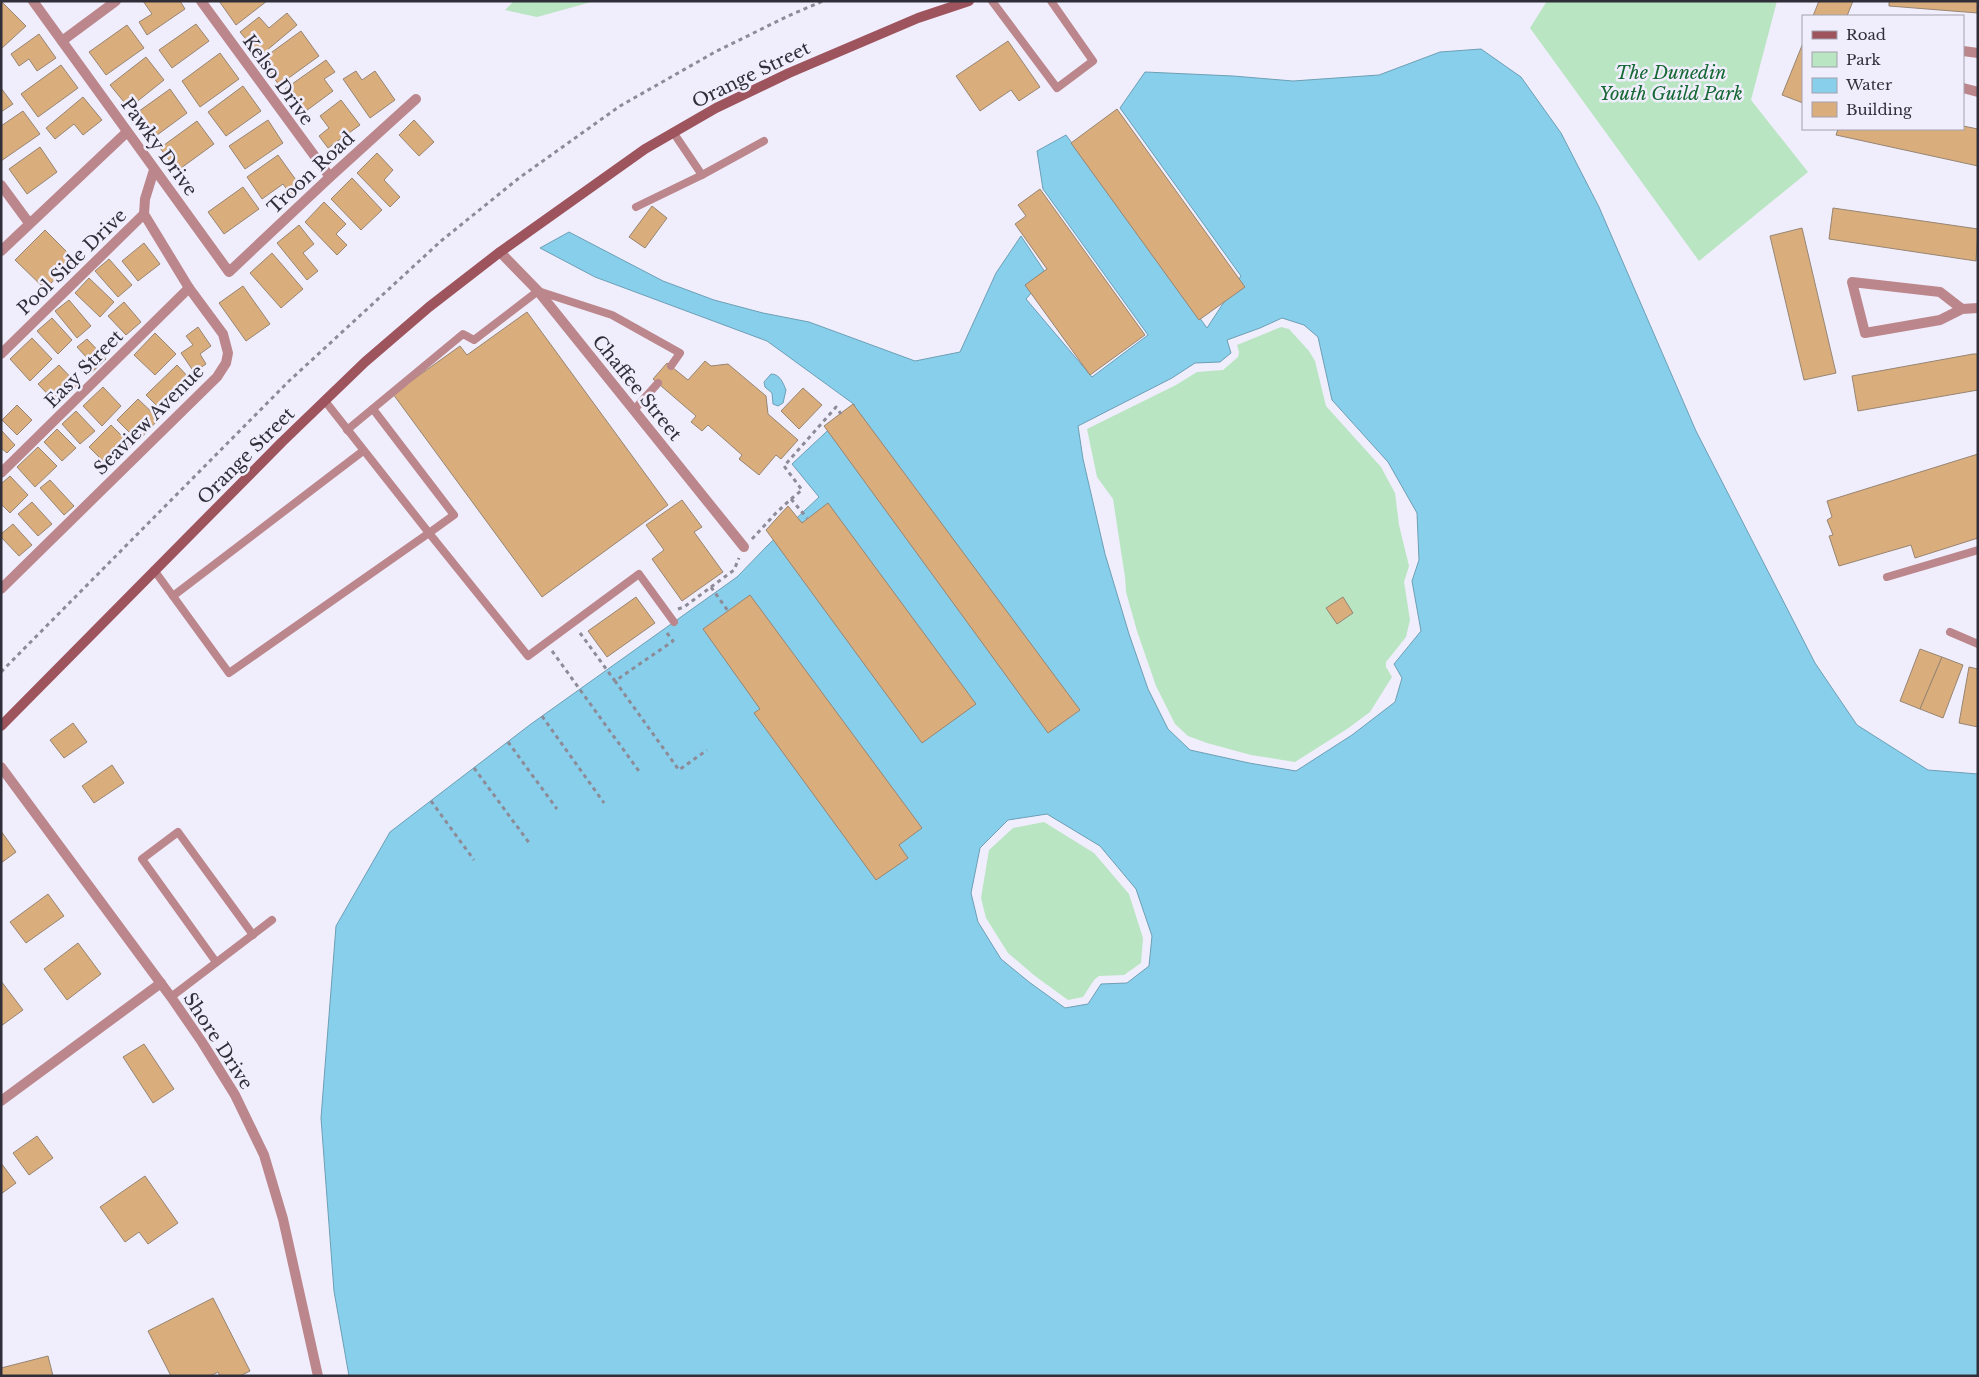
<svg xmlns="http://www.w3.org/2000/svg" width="1979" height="1377" viewBox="0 0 1979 1377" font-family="'Libre Baskerville',serif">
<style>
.green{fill:#b9e5c2}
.water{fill:#87cfeb;stroke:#6d9fb5;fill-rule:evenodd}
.building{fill:#daad7d;stroke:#978572}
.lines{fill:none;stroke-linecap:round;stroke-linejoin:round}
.path{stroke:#8d8b97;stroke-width:3;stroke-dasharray:4 4;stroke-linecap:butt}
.lane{stroke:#bb878c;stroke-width:8}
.street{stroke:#bb878c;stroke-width:10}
.secondary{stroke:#9d545d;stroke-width:10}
.labels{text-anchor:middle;stroke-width:5;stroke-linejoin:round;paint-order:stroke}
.park-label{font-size:18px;font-style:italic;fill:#166834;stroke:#f0edfc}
.street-label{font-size:18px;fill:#302e38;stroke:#f0edfc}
</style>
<rect width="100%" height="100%" fill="#f0edfc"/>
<!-- green -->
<g class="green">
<path d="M514,1H595L537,17L505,10Z"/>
<path d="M1547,1H1777L1751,100L1808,172L1699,261L1530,28Z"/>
<path d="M1281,327L1289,329L1309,351L1315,361L1326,406L1381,467L1395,493L1399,525L1409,566L1404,582L1410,620L1406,637L1386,662V667L1392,677L1370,712L1347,729L1295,762L1251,755L1207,743L1188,736L1175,724L1156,686L1137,631L1126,592L1125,577L1113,499L1097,477L1087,429L1176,385L1197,372L1223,370L1238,357L1239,352L1237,345Z"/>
<path d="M1044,822L1094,853L1129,894L1143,938L1141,963L1124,975L1099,976L1094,980L1083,997L1068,1000L1035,976L1008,953L986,918L981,898L989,850L1013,828Z"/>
</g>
<!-- water -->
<g class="water">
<path d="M1481,49L1521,77L1561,133L1599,207L1696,431L1815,663L1857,725L1928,770L1978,774V1376H349L334,1291L321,1118L336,926L390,832L531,724L737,577L768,545L819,497L792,464L855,405L767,341L595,277L540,248L569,232L663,281L714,300L763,313L809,322L915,361L960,352L996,273L1021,236L1047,275L1026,299L1092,377L1148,335L1043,189L1037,151L1066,135L1207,328L1241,276L1120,108L1145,72L1233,76L1293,81L1379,75L1440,52ZM1282,318L1304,325L1318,337L1332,400L1388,462L1417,513L1419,560L1412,581L1421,631L1394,664L1402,678L1395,702L1352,735L1296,771L1249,763L1190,750L1168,729L1148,689L1129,634L1105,554L1083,459L1078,426L1172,378L1195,363L1220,362L1231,353L1227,340L1260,328ZM1047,814L1100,846L1136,889L1152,936L1149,966L1127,983L1101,984L1088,1004L1065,1008L1029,982L1001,959L978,922L971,893L980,848L1008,820Z"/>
<path d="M771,374C780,374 783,383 786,390L783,403L778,406L773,404L772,393L765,387L764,382Z"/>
</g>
<!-- building -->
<g class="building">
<path d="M1,1L26,26L1,49Z"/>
<path d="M143,1H180L185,9L147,35L139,22L152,14Z"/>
<path d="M219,1H267L236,25Z"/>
<path d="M1819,1H1853L1847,16H1813Z"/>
<path d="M1889,1H1978V13L1889,6Z"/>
<path d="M287,13L297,25L260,56L240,32L259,17L269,28Z"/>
<path d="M196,24L209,41L172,68L159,50Z"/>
<path d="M127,25L144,48L106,75L89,52Z"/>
<path d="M301,31L319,56L279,85L261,60Z"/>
<path d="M39,34L56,58L37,71L29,59L19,66L11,54Z"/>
<path d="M1008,41L1040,87L1019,101L1011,90L980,111L956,76Z"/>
<path d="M1803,43V103L1782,95Z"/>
<path d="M220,53L239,79L200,107L182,81Z"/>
<path d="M146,57L164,80L129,108L110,85Z"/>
<path d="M326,60L335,72L324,79L333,91L302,114L285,89Z"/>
<path d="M61,65L78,88L38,117L21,94Z"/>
<path d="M356,71L362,80L375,71L395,100L370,118L343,79Z"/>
<path d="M243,86L261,111L226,136L208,112Z"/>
<path d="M1,88L13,104L1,112Z"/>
<path d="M170,89L187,113L153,138L135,114Z"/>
<path d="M83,97L102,120L83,135L74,124L55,139L46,128Z"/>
<path d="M341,100L360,125L328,148L319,136L329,128L320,116Z"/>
<path d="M1117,109L1245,287L1199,320L1071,143Z"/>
<path d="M23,111L40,134L1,161V126Z"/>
<path d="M268,120L283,143L245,169L229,146Z"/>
<path d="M414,120L434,142L419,156L399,135Z"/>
<path d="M197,121L214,144L177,171L160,148Z"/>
<path d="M1963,126L1978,129V166L1836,135L1838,129H1963Z"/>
<path d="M40,147L57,172L27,194L9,169Z"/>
<path d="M377,153L393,170L384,180L400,197L390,207L357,173Z"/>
<path d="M278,155L301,187L291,195L283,184L262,199L247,177Z"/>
<path d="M352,178L382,210L361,230L331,199Z"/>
<path d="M243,187L259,209L224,234L208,212Z"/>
<path d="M1040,189L1145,335L1090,375L1025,285L1047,269L1015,224L1026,216L1018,205Z"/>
<path d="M324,202L346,224L336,234L347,245L337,255L305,222Z"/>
<path d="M652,206L667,218L645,248L629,237Z"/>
<path d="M1833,208L1978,229L1976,261L1829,239Z"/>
<path d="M299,225L314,244L303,253L318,271L307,280L277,243Z"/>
<path d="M1802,228L1836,373L1804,380L1770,236Z"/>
<path d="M45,230L75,260L45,289L15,260Z"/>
<path d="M144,243L160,264L138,281L122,261Z"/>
<path d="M272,253L303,289L281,308L250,273Z"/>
<path d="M109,259L132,285L118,297L95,271Z"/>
<path d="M89,278L114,302L100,317L75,293Z"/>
<path d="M243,286L270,324L246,341L219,303Z"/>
<path d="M69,300L91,326L77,338L55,311Z"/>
<path d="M124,302L141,322L126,335L108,316Z"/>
<path d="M527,312L668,505L542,597L393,394L460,346L467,355Z"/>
<path d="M52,318L72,340L58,354L37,331Z"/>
<path d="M198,327L211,346L200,354L206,364L194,372L181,353L193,345L186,336Z"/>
<path d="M155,333L176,354L155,375L134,355Z"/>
<path d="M32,338L52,359L30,381L10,359Z"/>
<path d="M87,339L106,359L87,377L77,367L87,358L77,347Z"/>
<path d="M1973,354H1978V390L1858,411L1852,376Z"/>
<path d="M705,361L711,366L728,364L766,396L768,414L798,440L781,459L776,455L759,475L739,459L742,455L708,425L702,431L691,422L696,416L653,379L667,363L688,380Z"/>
<path d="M59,365L78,385L57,404L38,384Z"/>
<path d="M177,365L192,381L161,410L146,395Z"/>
<path d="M103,387L121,406L102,426L83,406Z"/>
<path d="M803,388L822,405L799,429L781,411Z"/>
<path d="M138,399L159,419L138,441L117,420Z"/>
<path d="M853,404L1080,710L1048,733L824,426Z"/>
<path d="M17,405L32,420L17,435L2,420Z"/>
<path d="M76,411L95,431L80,444L62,424Z"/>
<path d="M111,425L132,446L110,468L89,447Z"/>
<path d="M57,429L76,448L62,461L44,442Z"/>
<path d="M1,430L15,445L7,453L1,448Z"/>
<path d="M38,447L57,466L35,487L17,467Z"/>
<path d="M1978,454V538L1915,558L1911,545L1839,566L1829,536L1833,535L1827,520L1832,517L1827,501Z"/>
<path d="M10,476L28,495L10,513L1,504V484Z"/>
<path d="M50,480L74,506L64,515L40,488Z"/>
<path d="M682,500L702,527L694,532L723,572L682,601L652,559L664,550L646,525Z"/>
<path d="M32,502L52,524L38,536L18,514Z"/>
<path d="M828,503L976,704L922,743L766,530L788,506L802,523Z"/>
<path d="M13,524L32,545L19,556L1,537V534Z"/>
<path d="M750,595L922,828L899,845L908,858L876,880L754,713L760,709L703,629Z"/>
<path d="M636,597L655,623L607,657L588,631Z"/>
<path d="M1343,597L1353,613L1337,624L1326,608Z"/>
<path d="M1920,649L1942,657L1920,709L1900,701Z"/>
<path d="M1942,657L1963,665L1943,718L1920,709Z"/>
<path d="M1969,667L1978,669V727L1959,723Z"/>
<path d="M73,723L87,742L64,758L50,740Z"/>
<path d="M112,765L124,783L94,803L82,786Z"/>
<path d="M1,831L16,852L1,863Z"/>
<path d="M48,894L64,916L26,943L10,922Z"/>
<path d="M78,943L101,974L67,1000L44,969Z"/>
<path d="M1,981L23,1010L1,1026Z"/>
<path d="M144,1044L174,1089L153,1103L123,1057Z"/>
<path d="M37,1136L53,1158L29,1175L13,1153Z"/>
<path d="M1,1163L16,1183L1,1194Z"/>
<path d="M145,1176L178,1223L148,1244L139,1232L125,1242L100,1207Z"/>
<path d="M213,1298L250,1371L240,1376H220L218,1372L210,1376H171L148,1331Z"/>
<path d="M48,1356L53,1376H1V1368Z"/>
</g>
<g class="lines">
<!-- path -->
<g class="path">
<path d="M791,499L802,490L784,466L836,407L841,414"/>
<path d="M752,539L776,513L791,499L807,518"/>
<path d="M711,587L734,570L739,558"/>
<path d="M678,609L684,607L711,587L728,611"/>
<path d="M580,633L615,681"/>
<path d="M667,633L673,641L615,681L679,770L707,750"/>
<path d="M552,651L641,774"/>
<path d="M1,672L289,381L441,241L519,178L620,106L715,52L788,16L823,1"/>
<path d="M542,716L604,803"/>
<path d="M508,742L557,809"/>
<path d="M474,768L530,844"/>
<path d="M431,801L474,860"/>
</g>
<!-- lane -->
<g class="lane">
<path d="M992,1L1057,88L1093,61L1051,1"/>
<path d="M702,175L764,141"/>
<path d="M636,207L702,175L673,132"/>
<path d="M373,409L454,515L429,533L528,656L639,574L674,622"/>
<path d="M634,410L658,383"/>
<path d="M347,430L463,334L474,340L538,291L612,315L680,353L671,366"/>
<path d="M154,570L229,673L429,533L325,401"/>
<path d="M1887,577L1978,550"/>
<path d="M173,596L363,451"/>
<path d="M1950,632L1978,644"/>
<path d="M216,962L142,859L178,832L253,935"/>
<path d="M171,997L272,920"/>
</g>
<!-- street -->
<g class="street">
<path d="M33,1L229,272L330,177L416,99"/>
<path d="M201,1L330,177"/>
<path d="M62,41L116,1"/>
<path d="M1963,51L1978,53"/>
<path d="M1963,88L1978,92"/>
<path d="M1,185L29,223"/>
<path d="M1,251L127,132"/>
<path d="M500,252L538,291L744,547"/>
<path d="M1962,309L1940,292L1852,282L1865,333L1940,320L1962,309L1978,308"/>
<path d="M1,354L144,214"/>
<path d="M1,473L189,288"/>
<path d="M1,589L217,377L226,363L228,353L223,334L189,288L144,214L145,199L154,170"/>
<path d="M1,767L171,997L202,1042L235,1095L264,1155L283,1219L318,1376"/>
<path d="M1,1101L161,983"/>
</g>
<!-- secondary -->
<path class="secondary" d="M1,726L282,442L365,362L429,307L500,252L645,149L716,108L789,73L918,18L969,1"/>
</g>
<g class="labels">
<!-- park labels -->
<g class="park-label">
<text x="1671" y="79">The Dunedin<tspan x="1671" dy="21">Youth Guild Park</tspan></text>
</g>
<!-- street labels -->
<g class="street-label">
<text transform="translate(751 75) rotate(-26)" y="6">Orange Street</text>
<text transform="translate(278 80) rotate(54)" y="6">Kelso Drive</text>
<text transform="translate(159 147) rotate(54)" y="6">Pawky Drive</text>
<text transform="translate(311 173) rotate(-43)" y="6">Troon Road</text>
<text transform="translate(72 262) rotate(-44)" y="6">Pool Side Drive</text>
<text transform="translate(84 369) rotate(-45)" y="6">Easy Street</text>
<text transform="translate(637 388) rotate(51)" y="6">Chaffee Street</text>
<text transform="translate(149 420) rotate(-45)" y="6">Seaview Avenue</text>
<text transform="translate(246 456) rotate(-45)" y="6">Orange Street</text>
<text transform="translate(218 1041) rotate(57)" y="6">Shore Drive</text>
</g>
</g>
<!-- border -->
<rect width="1979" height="1377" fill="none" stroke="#302e38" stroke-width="5"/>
<!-- legend -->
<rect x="1802" y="15" width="162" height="115" fill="#f0edfc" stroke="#a3a1ae"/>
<rect x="1812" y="31" width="25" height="8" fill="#9d545d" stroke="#a3a1ae"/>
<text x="1846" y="40" font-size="15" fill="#302e38">Road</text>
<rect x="1812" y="52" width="25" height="15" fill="#b9e5c2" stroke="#a3a1ae"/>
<text x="1846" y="65" font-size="15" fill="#302e38">Park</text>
<rect x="1812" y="78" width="25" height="15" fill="#87cfeb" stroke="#a3a1ae"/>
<text x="1846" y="90" font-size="15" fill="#302e38">Water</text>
<rect x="1812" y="102" width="25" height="15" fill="#daad7d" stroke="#a3a1ae"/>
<text x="1846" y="115" font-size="15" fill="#302e38">Building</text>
</svg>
